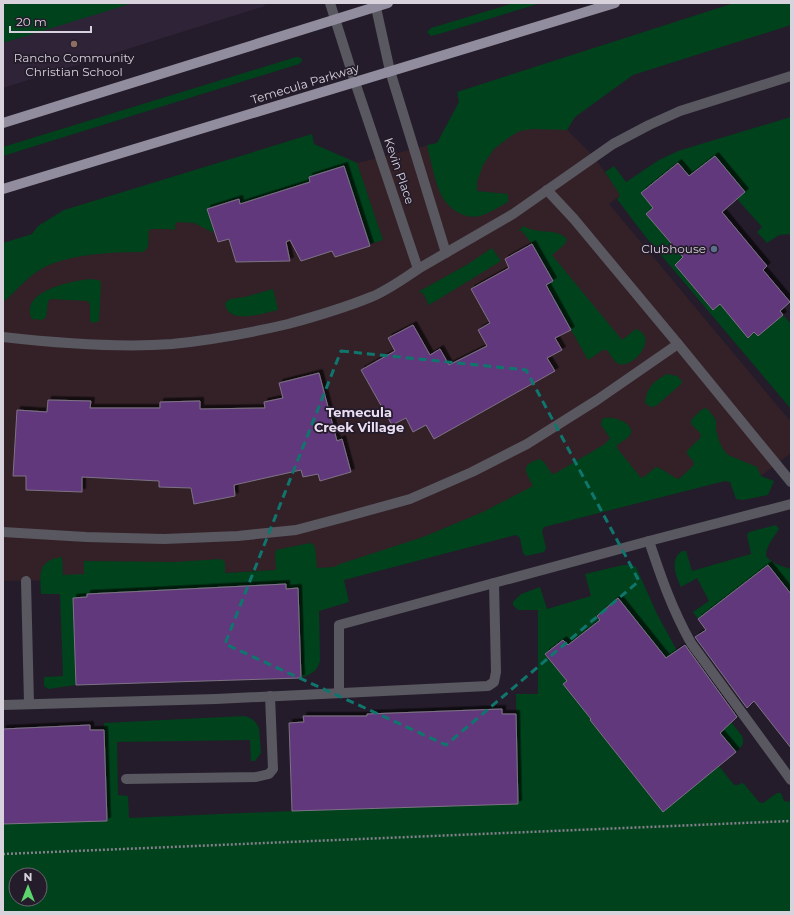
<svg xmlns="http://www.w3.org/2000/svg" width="794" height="915" viewBox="0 0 794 915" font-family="Montserrat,sans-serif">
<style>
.commercial{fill:#332127}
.built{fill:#2f2337}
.green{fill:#00421c;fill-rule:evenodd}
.building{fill:#62387c;stroke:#7d7385;filter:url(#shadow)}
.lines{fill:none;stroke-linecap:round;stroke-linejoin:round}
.path{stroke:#86808c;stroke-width:2.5;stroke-dasharray:2 2;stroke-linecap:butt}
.service{stroke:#59575f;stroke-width:10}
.minor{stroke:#59575f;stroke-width:10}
.primary{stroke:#918d9e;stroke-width:10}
.marked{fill:none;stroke:#0f766e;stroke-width:3;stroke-dasharray:8 5;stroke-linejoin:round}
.education-dot{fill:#8d6e63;stroke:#241c2a;stroke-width:1.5}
.service-dot{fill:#5c6f8a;stroke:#241c2a;stroke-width:1.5}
.labels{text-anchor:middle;stroke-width:3.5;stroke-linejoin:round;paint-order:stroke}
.poi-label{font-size:12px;fill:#d7d2dc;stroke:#241c2a}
.street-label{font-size:12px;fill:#d7d2dc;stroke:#241c2a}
.neighbourhood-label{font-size:13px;font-weight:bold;fill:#eadef2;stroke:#241c2a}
</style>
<defs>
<filter id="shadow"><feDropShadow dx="3.5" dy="-3.5" stdDeviation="0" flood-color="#0009"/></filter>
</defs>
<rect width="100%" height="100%" fill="#241c2a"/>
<!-- commercial -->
<path class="commercial" d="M575,117L567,130L594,157L621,195L609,204L791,422V453L761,476L735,469L344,567L73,580L3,581V260L342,156L358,163L437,143L502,123Z"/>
<!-- built -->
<path class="built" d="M3,3H264L265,6L3,88Z"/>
<!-- green -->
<g class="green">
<path d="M11,3H133L3,43V5Z"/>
<path d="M514,3H541L439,34L431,36L427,32L431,28Z"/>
<path d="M734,3H791V25L633,75L575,117L567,130L532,129L520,131L511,136L494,149L483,165L477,182V191L508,194V202C499,207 490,213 480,216C467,219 453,212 445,201C436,190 431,160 427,145L437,143L459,102L457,92Z"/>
<path d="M296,57L301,58L302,61L299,64L3,156V147Z"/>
<path d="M791,117V234L779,235L767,243L757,232L762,227L737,199L745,192L715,156L690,177L677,163L641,193L653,208L646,214L683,257L675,265L713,310L720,304L748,338L754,332L758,336L783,315L791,324V409L645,236L617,199L620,195L605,172L614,166L626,182L659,160L678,151Z"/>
<path d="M312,134L314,144L357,163L383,240L370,244L344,166L309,177L310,182L240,204L238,199L207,209L214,233L194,223L177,222L175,225V230L169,229H150C146,237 152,247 143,252C112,252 63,254 38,271C24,280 15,293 3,302V243L32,234L38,226L64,210Z"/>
<path d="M524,226C537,235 556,227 567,239L565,244L552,255L622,340L636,329C661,338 630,372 617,363C613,360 610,354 607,350H603L588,360L546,285L553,281L532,244L522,231H518Z"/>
<path d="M492,248L501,261L429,305L423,293L418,292L468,264Z"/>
<path d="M90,279L98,280L101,282L99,321L93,323L90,321V305L88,301L50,299L48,302L46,317L42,320L32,319C19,291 72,281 90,279Z"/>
<path d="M273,289L278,310C264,313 227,326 225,303L230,299L245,297Z"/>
<path d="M667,374L677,376L682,381L681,384L656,406L651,407L645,403C647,387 653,382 667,374Z"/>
<path d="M706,408L710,412L716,420V430L719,441L723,449L728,455L757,467L761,476L774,481L768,495L743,500L736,499L730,482L725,481L544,527L542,531L546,548L544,552L526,556L523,553L520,538L516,535L344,580L349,602L319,611L320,661C317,672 311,674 301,678L298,589H286L285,584L261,585V591L251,586L232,587V593L175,590H150V596L111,593L88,594L87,597L73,598L76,685L48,689L44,686V677L63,676L60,594H41C40,573 37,561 62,557L63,575L84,574V561L175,562L221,559L225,562V573L276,570L275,555L276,550L310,543L313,544L315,548L317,568L334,567L340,564L423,537L483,512L533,486C526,472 519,465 540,459L544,462L552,474L556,473L605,444L610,438L601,425L602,419C613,414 637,425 630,435C627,439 621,442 617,445V448L641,478L645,476L656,467C665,469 670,477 679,479L693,466L694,462L687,454V451L700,438L701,434L691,424V420L701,410Z"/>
<path d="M776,525L779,529C774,537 766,546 766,556C773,564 781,566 791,569V594L768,565L698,619L693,612L709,601L697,578L681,587C676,576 669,560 682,551H686L692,571L751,554L747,535L749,532Z"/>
<path d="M623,565H631L636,567L657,614L681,658L742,736C745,744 742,746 736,752L720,733L725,728L661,663L659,649L618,599L597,615L600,620L568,645L563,640L545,655L567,681L563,684L598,713L590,720L663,811L719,766L734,785H738L741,783L744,784L759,802L763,803L777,793H781L784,801L791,802V912H3V824L107,821L104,723L245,716L252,719L256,723L259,728L261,753L255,761H251L250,740L117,742L118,795L128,796L129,818L292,811L518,804L516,694H538V610H518L513,605V602L521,594L540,587L547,609L591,596L585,574ZM16,875H40V899H16Z"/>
</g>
<!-- building -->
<g class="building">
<path d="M715,156L745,192L722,212L767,266L763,270L790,302L780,311L783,315L758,336L754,332L748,338L720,304L713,310L675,265L683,257L646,214L653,208L641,193L678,163L689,176Z"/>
<path d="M344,166L370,246L335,257L332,251L301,261L290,240L286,242L290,261L236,262L229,239L218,242L207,209L239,199L240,204L310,182L309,177Z"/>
<path d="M532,244L553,281L546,285L571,330L555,338L562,350L547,358L555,371L434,439L426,425L413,432L406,418L392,425L361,370L395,351L388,338L413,325L430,355L440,349L449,365L487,346L478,330L490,323L471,289L509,268L505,259Z"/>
<path d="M319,373L337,441L342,439L351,472L320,481L318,474L303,477L301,470L234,485L235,496L194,504L191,488L159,487V481L82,477V492L26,490V476H13L17,410L47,412L48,400L91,401L90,408H160V402L200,401V409L265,408L264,402L283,398L279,383Z"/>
<path d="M768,565L791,594V748L754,701L747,708L695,637L706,630L698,619Z"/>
<path d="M286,584V589L298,588L301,678L76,685L73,598L87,597V594Z"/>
<path d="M618,598L666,658L685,645L737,717L720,733L736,752L663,812L590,720L591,719L563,684L567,681L545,654L563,640L568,645L600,620L597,616Z"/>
<path d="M502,709V714H516L518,804L292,811L289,723L304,722L303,716H367V714Z"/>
<path d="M90,725V730H104L107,821L3,824V729Z"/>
</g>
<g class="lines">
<!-- path -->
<path class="path" d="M3,854L791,821"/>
<!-- service -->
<g class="service">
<path d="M390,71L446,253"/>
<path d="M355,82L418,269"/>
<path d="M3,337C56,343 119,348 172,344C211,340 250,333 288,324C317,316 344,308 371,297C388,290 403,279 418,269L513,214L613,144L649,125L680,111L791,76"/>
<path d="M678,344L791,482"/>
<path d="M3,532L86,537L164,539L238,536L296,530L345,517L410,499L472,472L527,444L597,400L678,344L574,219L547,190"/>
<path d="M649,541C661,577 672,609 691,643L791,780"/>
<path d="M26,581L29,703"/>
<path d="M339,693V625L649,541L791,504"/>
<path d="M3,705L216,699L488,686L494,682L496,672L494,583"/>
<path d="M126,779L256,777L269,774L273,769L270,696"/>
</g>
<!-- minor -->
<g class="minor">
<path d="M330,3L355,82"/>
<path d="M375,3L390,71"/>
</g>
<!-- primary -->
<g class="primary">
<path d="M3,123L388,3"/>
<path d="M3,189L615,3"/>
</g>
</g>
<!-- marked area -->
<path class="marked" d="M341,351L526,370L639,581L446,745L225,644Z"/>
<!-- markers -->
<circle class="education-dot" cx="74" cy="44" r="4"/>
<circle class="service-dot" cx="714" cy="249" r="4"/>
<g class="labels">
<!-- poi labels -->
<g class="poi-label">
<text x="74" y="62">Rancho Community<tspan x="74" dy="14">Christian School</tspan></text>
<text x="706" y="253" text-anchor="end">Clubhouse</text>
</g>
<!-- street labels -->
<g class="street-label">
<text transform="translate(305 84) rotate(-17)" y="4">Temecula Parkway</text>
<text transform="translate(399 171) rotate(71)" y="4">Kevin Place</text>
</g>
<!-- neighbourhood labels -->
<g class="neighbourhood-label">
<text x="359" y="417">Temecula<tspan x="359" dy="15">Creek Village</tspan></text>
</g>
</g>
<!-- border -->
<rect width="794" height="915" fill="none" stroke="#d7d2dc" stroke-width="8"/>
<!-- north arrow -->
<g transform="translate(28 887)"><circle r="19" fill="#241c2a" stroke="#6c6571"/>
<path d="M0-3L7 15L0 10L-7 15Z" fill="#5cd56d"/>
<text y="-6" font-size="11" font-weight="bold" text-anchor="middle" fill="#d7d2dc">N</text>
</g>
<!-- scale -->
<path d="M10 26v6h81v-6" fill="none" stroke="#d7d2dc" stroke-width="2"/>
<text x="16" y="26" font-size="12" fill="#d7d2dc" stroke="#241c2a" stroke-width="3" paint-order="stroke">20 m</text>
</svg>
